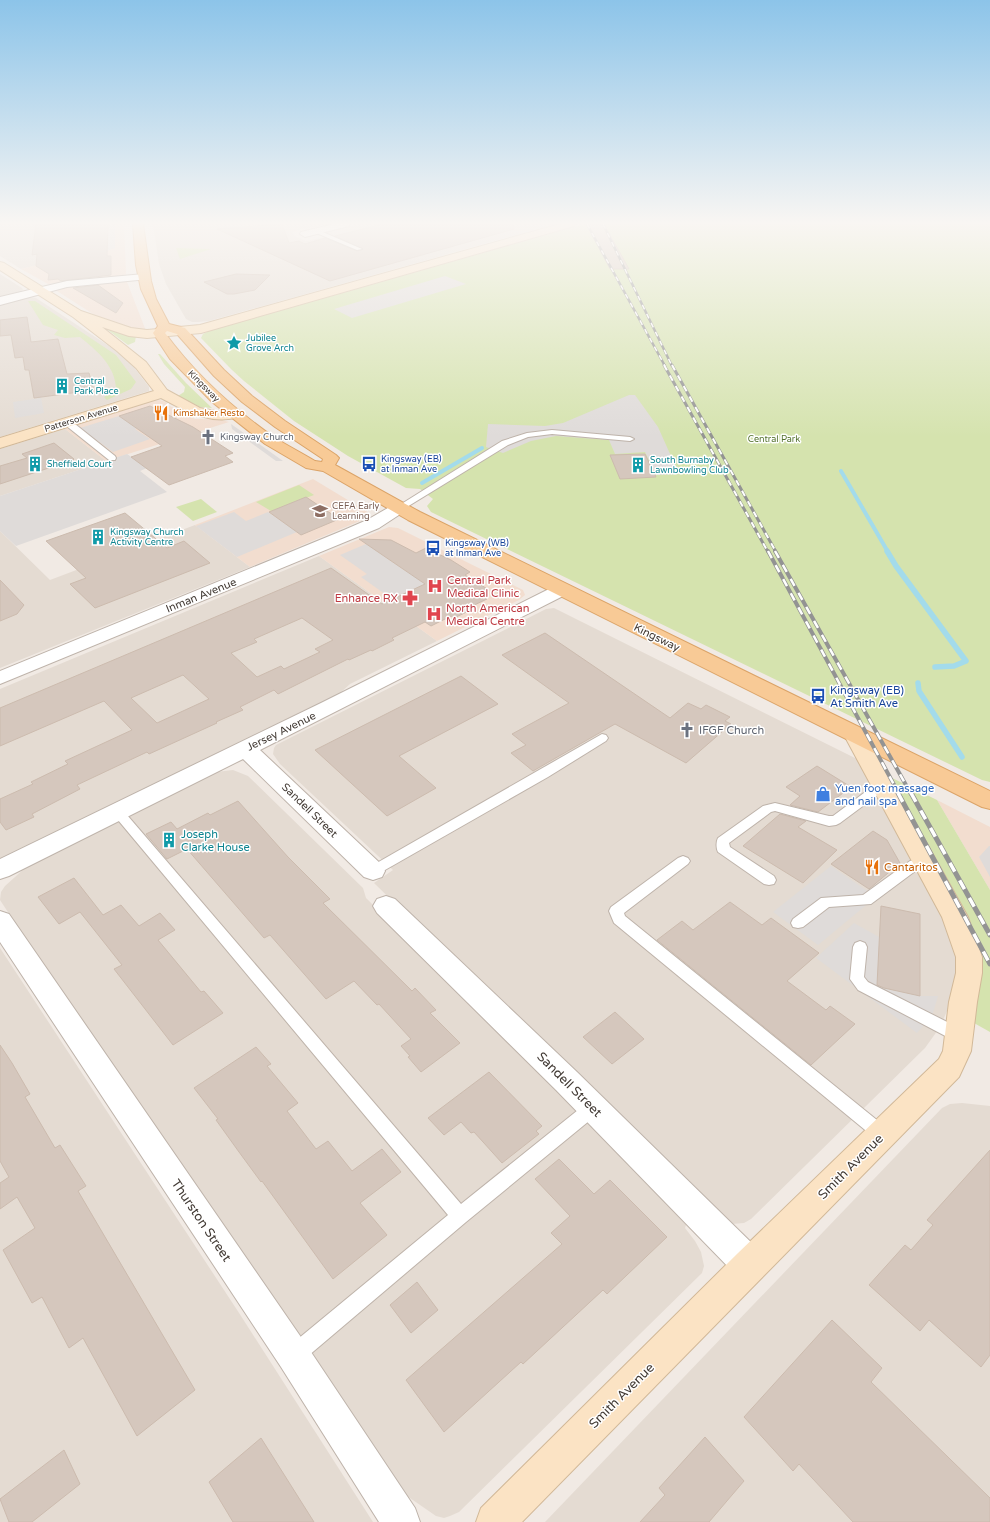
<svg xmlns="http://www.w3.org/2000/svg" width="990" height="1522" viewBox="0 0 990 1522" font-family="'Varela Round',sans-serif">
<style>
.residential{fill:#e4dbd2}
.commercial{fill:#f2ddcf}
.green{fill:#d5e3ae}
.parking{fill:#dfdbd9}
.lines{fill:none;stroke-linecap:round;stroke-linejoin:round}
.stream-far1{stroke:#a3dbeb;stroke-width:4}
.stream{stroke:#a3dbeb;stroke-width:5.5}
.building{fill:#d5c7bd;stroke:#ccbbae;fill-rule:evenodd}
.lane-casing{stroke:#beb3aa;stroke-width:2}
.street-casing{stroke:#beb3aa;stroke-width:2}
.secondary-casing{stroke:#d1b898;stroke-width:2}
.primary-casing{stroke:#dba367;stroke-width:2}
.lane{fill:#fff;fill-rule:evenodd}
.street{fill:#fff;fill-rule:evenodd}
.secondary{fill:#fbe3c4;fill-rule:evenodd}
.primary{fill:#f8ca96;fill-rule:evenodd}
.rail-far3-casing{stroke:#939393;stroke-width:2.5}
.rail-far2-casing{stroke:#939393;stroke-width:3}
.rail-far1-casing{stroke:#939393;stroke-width:4}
.rail-casing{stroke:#939393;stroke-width:5}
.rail-far3{stroke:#fff;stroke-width:1.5;stroke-dasharray:5;stroke-linecap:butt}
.rail-far2{stroke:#fff;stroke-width:2;stroke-dasharray:6;stroke-linecap:butt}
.rail-far1{stroke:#fff;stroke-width:2.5;stroke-dasharray:8;stroke-linecap:butt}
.rail{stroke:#fff;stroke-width:3.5;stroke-dasharray:10;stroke-linecap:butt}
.labels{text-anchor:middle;stroke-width:3;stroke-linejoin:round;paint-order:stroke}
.far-culture-label{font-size:9px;fill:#0d838f;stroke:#fff;text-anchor:start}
.far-street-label{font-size:9px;fill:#423a34;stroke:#fff}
.far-food-label{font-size:9px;fill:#c56008;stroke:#fff;text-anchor:start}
.far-worship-label{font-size:9px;fill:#5b616d;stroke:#fff;text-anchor:start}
.far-park-label{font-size:9px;fill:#52702c;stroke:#fff}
.far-transit-label{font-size:9px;fill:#164399;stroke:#fff;text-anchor:start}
.far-education-label{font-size:9px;fill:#785e54;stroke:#fff;text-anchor:start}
.health-label{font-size:11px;fill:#be3a42;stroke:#fff;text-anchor:start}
.street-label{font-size:11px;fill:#423a34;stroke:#fff}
.transit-label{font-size:11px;fill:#164399;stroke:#fff;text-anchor:start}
.worship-label{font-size:11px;fill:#5b616d;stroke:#fff;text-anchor:start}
.shop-label{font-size:11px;fill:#366cbe;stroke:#fff;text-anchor:start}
.culture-label{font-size:11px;fill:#0d838f;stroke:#fff;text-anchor:start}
.food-label{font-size:11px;fill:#c56008;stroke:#fff;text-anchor:start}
.near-street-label{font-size:13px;fill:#423a34;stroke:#fff}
</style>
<rect width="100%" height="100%" fill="#f1eae4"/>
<!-- residential -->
<g class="residential">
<path d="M0,224H82L80,253L59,260L21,269L0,256Z"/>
<path d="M153,224H334L301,229L293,232L294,236L306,241L324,237L323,235L329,231L359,224H555L209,321L198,322H192L186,319L166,284L159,264Z"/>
<path d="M0,274L22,288L23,290L18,293L0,297Z"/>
<path d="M29,297L36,298L115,350L133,366L149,387V391L0,437V304Z"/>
<path d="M65,429L106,461L0,496V449Z"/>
<path d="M195,525L250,567L0,668V531L50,580Z"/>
<path d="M319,556L437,641L350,684L339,694L0,860V689Z"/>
<path d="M554,608L859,760L951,927L959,959L954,995L940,1027L925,1048L751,1219L744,1223L732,1224L668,1171L374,883L393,870L280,764L273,754L274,748L276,745L546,609Z"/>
<path d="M233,770L248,776L363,888L366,898L684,1214L687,1222L685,1228L695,1241L701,1252L704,1266L702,1273L459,1512L450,1516L444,1518L436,1516L407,1496L316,1366L102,1055L0,900L1,892L5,886L25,868L216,772Z"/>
<path d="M0,948L241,1316L373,1522H0Z"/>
<path d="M962,1103L990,1106V1522H545L942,1108L950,1104Z"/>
</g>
<!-- commercial -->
<g class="commercial">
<path d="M82,224H124L126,274L122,276L48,284L21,269L58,260L80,253Z"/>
<path d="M119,281L127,282L146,331H137L101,319L57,291L58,289L66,287L115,283Z"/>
<path d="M160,400L166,402L168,405L195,419H218L229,422L106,461L65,429L151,401Z"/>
<path d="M313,479L366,511L369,514L367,518L250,567L195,525Z"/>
<path d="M389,527L398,528L523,590L525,595L519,600L437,641L319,556Z"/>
<path d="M937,800L990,827V890Z"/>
</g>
<!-- green -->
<g class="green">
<path d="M584,224H990V782L982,780L431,512L427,506L433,499L420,489L406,488L348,456L294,421L244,381L231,369L201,338L203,334L209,331Z"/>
<path d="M176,248L211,249L180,259Z"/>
<path d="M28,301H35L116,355L136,382L131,389L107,400L104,397L116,390C116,366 97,351 80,337L65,338L54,335L58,330L43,325Z"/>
<path d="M105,328L136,336L135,342L128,345Z"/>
<path d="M158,354H160L186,383L212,408L200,407L178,396L184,392L185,387L164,364Z"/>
<path d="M299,485L314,495L271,511L256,502Z"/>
<path d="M201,499L217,512L193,521L176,507Z"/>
<path d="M888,776L937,800L990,890V1032L974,1023L977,998Z"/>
</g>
<!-- parking -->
<g class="parking">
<path d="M82,224H115V248L101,253L83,250Z"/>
<path d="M445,276L466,284L352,318L334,309Z"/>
<path d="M629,395H635L658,427L679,474L656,475L645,452L615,454L609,440L556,436L531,441L503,453L486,447L488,424L545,426L563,423Z"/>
<path d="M41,398L44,413L15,418L13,402Z"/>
<path d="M119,416L137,428L135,429L150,439L113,452L80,428Z"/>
<path d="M231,424L283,461H276L232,429Z"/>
<path d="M127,454L147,468L140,471L167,492L16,546L0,531V496Z"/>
<path d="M234,512L246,521L268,512L297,532L237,557L196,526Z"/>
<path d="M366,544L407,572L417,568L434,580L392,599L361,577L367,574L340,555Z"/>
<path d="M989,846H990V877L979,857Z"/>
<path d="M831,866L876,897L818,945L773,912Z"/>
<path d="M854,923L879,937L877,987L920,996H938L933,1013L926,1023L917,1033L816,958Z"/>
</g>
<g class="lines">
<!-- stream-far1 -->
<g class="stream-far1">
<path d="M841,471L888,552"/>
<path d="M422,483L482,448"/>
</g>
<!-- stream -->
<g class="stream">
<path d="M887,551L896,566L966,661L954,666L935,667"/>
<path d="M918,683L919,691L962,757"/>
</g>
</g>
<!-- building -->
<g class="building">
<path d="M36,224H108L107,256H111V275L61,281L58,279L48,280L49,274L36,266L37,254L32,255Z"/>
<path d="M282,224L289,243L299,241L305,244L325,238L357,251L362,250L363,249L335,236L383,224H513L514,229L330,281L217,229Z"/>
<path d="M586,224H604L629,269H610Z"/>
<path d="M236,274L270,275L255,290L234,294H227L204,282Z"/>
<path d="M98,285L123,303L116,313L73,288Z"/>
<path d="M27,317L31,342L58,339L67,374L89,373L94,390L34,398L29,370H25L23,357L15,358L11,335L0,336V320Z"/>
<path d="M150,406L193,427L233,453L225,456L233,462L169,485L131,457L162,446L119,416Z"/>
<path d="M54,443L74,459L73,460L0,484V466L27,458L22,454Z"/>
<path d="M645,454L656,477L620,479L610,455Z"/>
<path d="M306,497L339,519L301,535L269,512Z"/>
<path d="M125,513L167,548L184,541L210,563L95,608L70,584L86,578L46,541Z"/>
<path d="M359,539L391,540L416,553L426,548L451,560L470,572L465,575L489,590L481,595L487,599L470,607L473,609L454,618L451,616L431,626L425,622L392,638L394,640L372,651L371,650L349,660L348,659L278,694L274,690L240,707L243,710L216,722L217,723L149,754L147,752L77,785L80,789L32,814L34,817L6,830L0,822V799L33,784L31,782L68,764L65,761L132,730L104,701L0,746V708L331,568L382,604L425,584ZM302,618L333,640L315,649L320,652L284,669L281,666L257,677L231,653L257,642L254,639ZM183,675L209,699L157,723L131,698Z"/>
<path d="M0,580L24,605L17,614L0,621Z"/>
<path d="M545,633L670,718L688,703L701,709L706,705L730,717L725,721L731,724L686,763L615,724L533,771L511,753L526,745L512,734L569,703L502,655Z"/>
<path d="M461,676L498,704L399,756L436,788L387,816L315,750Z"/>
<path d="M817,766L851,787L818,812L790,805L800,796L786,787Z"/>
<path d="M238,801L288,857L330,899L323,903L412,991L415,988L436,1010L430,1013L460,1043L421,1072L408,1057L410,1056L401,1046L411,1039L379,1004L377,1005L354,981L326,999L270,935L264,938L187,849L167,859L146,834L171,822L177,829L208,813L210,815Z"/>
<path d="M780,814L806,821L798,827L837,850L803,883L743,846Z"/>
<path d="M873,831L887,840L900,863L869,889L831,864Z"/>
<path d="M74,878L103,915L121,905L139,926L160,913L175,930L158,940L201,992L204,991L223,1013L173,1045L114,969L122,965L80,912L59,924L38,897Z"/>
<path d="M730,902L762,925L771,918L819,953L787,981L826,1010L830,1006L855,1024L811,1065L657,940L682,921L693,930Z"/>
<path d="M881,906L920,914V996L884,988L877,985Z"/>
<path d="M615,1012L644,1039L612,1064L583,1037Z"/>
<path d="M0,1045L12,1063L30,1094L25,1097L55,1148L60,1145L86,1186L78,1191L195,1390L137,1436L83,1338L69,1348L42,1297L32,1303L3,1250L35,1228L17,1197L0,1209V1183L9,1177L0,1161Z"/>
<path d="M256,1047L271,1064L267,1066L298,1103L287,1111L316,1149L328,1141L352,1171L382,1149L401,1172L360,1203L387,1235L333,1279L262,1181L261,1182L239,1152L216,1120L218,1119L194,1088Z"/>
<path d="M489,1072L542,1126L536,1131L539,1134L502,1163L474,1132L471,1133L461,1122L444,1135L428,1118Z"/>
<path d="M990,1150V1355L981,1367L929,1320L920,1331L869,1285L905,1245L911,1250L933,1225L927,1220Z"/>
<path d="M559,1159L594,1194L610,1180L667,1237L607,1294L603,1290L523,1364L521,1362L444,1432L406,1380L562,1244L551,1233L570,1216L535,1179Z"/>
<path d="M417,1282L438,1310L411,1333L390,1305Z"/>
<path d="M832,1320L882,1368L871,1382L990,1498V1522H853L799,1464L793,1471L744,1417Z"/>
<path d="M705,1437L744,1481L709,1522H640L665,1495L659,1488Z"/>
<path d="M261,1438L314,1522H233L209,1482Z"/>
<path d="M64,1450L80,1484L32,1522H9L0,1499Z"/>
</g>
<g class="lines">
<defs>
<g id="lane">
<path d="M314,230H318L362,249L357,250L314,232Z"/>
<path d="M64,420H70L115,456L116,458L115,460H109L64,424Z"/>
<path d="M552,430L630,437L634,439L630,441L552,434L528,437L508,445L402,510H396L395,508L502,441L527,433Z"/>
<path d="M602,734L606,735L608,738L606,741L548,777L378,874L373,876L368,874L366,871L368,868Z"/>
<path d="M876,786L890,787L892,790L890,793L879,794L840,823L836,825L829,826L775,811L771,812L729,843L730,847L774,876L776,880L774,884L769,885L764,884L718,852C716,848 716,842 718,838L763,806L775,803L829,816H833L872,787Z"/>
<path d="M117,807L121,808L461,1204L588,1102L594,1100L600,1102L602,1107L600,1112L466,1222L301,1362L294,1365L287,1362L284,1355L287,1348L448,1215L113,814L111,811L113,808Z"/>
<path d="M683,856L688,858L690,861L688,864L624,913L625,916L888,1129L890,1134L888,1139L882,1142L876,1139L614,923L609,911L611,907L678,858Z"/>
<path d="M925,858L930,860L932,863L930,866L918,869L871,904L829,907L803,927L798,928L793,927L791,923L793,919L821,898L863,895L910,861Z"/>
<path d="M860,941L865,943L867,947L864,977L868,982L963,1030L966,1035L963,1040L958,1042L953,1040L858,990L850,979L853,947L855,943Z"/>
</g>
<g id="street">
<path d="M334,224H350L349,226L305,237L300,234L301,232Z"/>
<path d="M144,274L148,275L150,277L148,279L67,287L0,305V297L67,281Z"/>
<path d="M399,503L405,505L407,508L405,511L379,528L0,684V671L344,530L367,520L393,505Z"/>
<path d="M561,585L567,586L570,590L567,594L260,750L382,865L385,871L382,877L373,880L364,877L243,759L9,876L0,879V859L321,703L555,586Z"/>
<path d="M386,896L395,899L577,1072L762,1253L767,1265L762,1277L750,1282L738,1277L556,1090L377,913L373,906L377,899Z"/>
<path d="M0,911L9,914L305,1343L415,1508L420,1522H379L281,1367L0,942Z"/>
</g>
<g id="secondary">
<path d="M560,224H575L574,226L201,333L147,338L129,336L102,327L146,362L167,390L200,408L215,411L235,410L240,411L242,414L240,417C210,425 187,412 161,398L0,448V438L154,391L136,368L117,351L73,317L0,270V262L4,263L81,311L131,328L147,330L200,325Z"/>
<path d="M855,728L863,730L866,735L968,917L982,957V973L977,1002L971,1051L959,1077L522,1522H476L481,1508L738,1253L939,1059L943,1051L949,1002L956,973V957L942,917L844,735L847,730Z"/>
</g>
<path id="primary" d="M133,224H143L151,281L156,299L169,324L185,328L224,370L252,396L285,421L336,455L339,458L335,465L420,512L990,791V809L982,807L408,520L323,471L306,468L265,444L212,402L170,359L153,333L158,326L141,289L136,265ZM167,331L177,334L214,376L242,402L275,427L323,459L322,462L315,461C302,453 288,446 275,438C235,410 194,373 165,333Z"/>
</defs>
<!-- lane casing -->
<use href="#lane" class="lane-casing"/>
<!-- street casing -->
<use href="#street" class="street-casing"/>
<!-- secondary casing -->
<use href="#secondary" class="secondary-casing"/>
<!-- primary casing -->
<use href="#primary" class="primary-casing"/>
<!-- lane -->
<use href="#lane" class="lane"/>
<!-- street -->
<use href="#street" class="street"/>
<!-- secondary -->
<use href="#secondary" class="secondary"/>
<!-- primary -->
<use href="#primary" class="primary"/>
<defs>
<g id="rail-far3">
<path d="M587,224L665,366"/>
<path d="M603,224L672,366"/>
</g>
<g id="rail-far2">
<path d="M664,365L768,552"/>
<path d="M672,365L776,552"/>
</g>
<g id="rail-far1">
<path d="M768,551L899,794"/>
<path d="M775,551L911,794"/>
</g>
<g id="rail">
<path d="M898,793L990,964"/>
<path d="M911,793L990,935"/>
</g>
</defs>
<!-- rail-far3 casing -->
<use href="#rail-far3" class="rail-far3-casing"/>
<!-- rail-far2 casing -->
<use href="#rail-far2" class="rail-far2-casing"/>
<!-- rail-far1 casing -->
<use href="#rail-far1" class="rail-far1-casing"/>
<!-- rail casing -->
<use href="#rail" class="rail-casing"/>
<!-- rail-far3 -->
<use href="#rail-far3" class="rail-far3"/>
<!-- rail-far2 -->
<use href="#rail-far2" class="rail-far2"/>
<!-- rail-far1 -->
<use href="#rail-far1" class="rail-far1"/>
<!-- rail -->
<use href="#rail" class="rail"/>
</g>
<!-- sky -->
<linearGradient id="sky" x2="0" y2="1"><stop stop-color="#8cc4e9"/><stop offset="0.51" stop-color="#f9f6f3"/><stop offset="1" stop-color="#f9f6f3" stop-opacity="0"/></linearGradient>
<rect width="990" height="437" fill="url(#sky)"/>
<!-- icons -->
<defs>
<symbol id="sight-bare" viewBox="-9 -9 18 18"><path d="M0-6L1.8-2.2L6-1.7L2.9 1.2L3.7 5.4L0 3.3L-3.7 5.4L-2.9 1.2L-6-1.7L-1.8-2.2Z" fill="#0f9aa8" stroke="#fff" stroke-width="2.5" paint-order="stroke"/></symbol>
<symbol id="building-bare" viewBox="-9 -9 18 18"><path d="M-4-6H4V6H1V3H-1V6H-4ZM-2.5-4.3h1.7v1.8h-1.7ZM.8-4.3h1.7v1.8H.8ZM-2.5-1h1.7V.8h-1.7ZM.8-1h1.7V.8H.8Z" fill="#0f9aa8" stroke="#fff" stroke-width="2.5" paint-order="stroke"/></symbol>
<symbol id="restaurant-bare" viewBox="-9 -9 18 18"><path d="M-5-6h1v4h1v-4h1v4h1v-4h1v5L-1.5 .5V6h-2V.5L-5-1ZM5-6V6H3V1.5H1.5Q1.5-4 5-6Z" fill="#e8710a" stroke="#fff" stroke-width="2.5" paint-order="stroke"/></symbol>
<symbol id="church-bare" viewBox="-9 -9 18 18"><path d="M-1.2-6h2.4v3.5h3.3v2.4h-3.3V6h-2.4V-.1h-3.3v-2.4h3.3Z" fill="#6b7280" stroke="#fff" stroke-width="2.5" paint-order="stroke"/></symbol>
<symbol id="bus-bare" viewBox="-9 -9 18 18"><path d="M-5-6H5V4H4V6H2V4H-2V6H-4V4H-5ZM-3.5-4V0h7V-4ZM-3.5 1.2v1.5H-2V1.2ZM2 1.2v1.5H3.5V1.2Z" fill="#1a4fb4" stroke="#fff" stroke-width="2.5" paint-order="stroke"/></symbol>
<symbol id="school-bare" viewBox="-9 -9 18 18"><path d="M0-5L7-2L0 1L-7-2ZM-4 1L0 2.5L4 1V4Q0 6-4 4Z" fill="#8d6e63" stroke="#fff" stroke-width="2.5" paint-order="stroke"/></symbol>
<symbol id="hospital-bare" viewBox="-9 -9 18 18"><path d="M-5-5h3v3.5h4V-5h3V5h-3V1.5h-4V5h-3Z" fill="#e0444e" stroke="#fff" stroke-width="2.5" paint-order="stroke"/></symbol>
<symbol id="pharmacy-bare" viewBox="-9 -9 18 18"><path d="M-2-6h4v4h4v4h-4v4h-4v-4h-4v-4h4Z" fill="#e0444e" stroke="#fff" stroke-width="2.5" paint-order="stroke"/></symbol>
<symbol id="shop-bare" viewBox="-9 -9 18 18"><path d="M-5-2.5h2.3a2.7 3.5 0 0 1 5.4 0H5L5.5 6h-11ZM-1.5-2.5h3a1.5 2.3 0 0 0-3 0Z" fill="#3f7fe0" stroke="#fff" stroke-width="2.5" paint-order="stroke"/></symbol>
</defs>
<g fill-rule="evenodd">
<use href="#sight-bare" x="223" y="332" width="22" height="22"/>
<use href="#building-bare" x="51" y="375" width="22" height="22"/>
<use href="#restaurant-bare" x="150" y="402" width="22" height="22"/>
<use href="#church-bare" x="197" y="426" width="22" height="22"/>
<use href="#building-bare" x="24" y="453" width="22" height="22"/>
<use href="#bus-bare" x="358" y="453" width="22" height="22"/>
<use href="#building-bare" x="627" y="454" width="22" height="22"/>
<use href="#school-bare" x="309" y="500" width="22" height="22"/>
<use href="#building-bare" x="87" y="526" width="22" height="22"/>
<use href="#bus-bare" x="422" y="537" width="22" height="22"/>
<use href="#hospital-bare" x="424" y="575" width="22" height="22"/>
<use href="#pharmacy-bare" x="399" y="587" width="22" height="22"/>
<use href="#hospital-bare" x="423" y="603" width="22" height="22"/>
<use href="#bus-bare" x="807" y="685" width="22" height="22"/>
<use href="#church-bare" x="676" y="719" width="22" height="22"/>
<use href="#shop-bare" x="812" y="783" width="22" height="22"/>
<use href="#building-bare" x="158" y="829" width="22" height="22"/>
<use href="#restaurant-bare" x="861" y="856" width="22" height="22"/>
</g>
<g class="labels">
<!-- far-culture labels -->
<g class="far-culture-label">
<text x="246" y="341">Jubilee<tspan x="246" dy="10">Grove Arch</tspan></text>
<text x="74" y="384">Central<tspan x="74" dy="10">Park Place</tspan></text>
<text x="650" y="463">South Burnaby<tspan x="650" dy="10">Lawnbowling Club</tspan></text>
<text x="47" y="467">Sheffield Court</text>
<text x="110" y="535">Kingsway Church<tspan x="110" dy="10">Activity Centre</tspan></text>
</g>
<!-- far-street labels -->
<g class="far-street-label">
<text transform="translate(204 386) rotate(45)" y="3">Kingsway</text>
<text transform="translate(81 418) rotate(-17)" y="3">Patterson Avenue</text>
</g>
<!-- far-food labels -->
<g class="far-food-label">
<text x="173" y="416">Kimshaker Resto</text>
</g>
<!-- far-worship labels -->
<g class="far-worship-label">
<text x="220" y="440">Kingsway Church</text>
</g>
<!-- far-park labels -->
<g class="far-park-label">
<text x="774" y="442">Central Park</text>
</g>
<!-- far-transit labels -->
<g class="far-transit-label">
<text x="381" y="462">Kingsway (EB)<tspan x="381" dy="10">at Inman Ave</tspan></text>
<text x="445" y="546">Kingsway (WB)<tspan x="445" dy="10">at Inman Ave</tspan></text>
</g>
<!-- far-education labels -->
<g class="far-education-label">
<text x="332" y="509">CEFA Early<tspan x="332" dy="10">Learning</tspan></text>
</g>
<!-- health labels -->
<g class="health-label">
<text x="447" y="584">Central Park<tspan x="447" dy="13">Medical Clinic</tspan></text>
<text x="398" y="602" text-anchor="end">Enhance RX</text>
<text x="446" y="612">North American<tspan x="446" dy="13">Medical Centre</tspan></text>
</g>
<!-- street labels -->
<g class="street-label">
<text transform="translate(201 595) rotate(-22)" y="4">Inman Avenue</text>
<text transform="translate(657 637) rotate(26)" y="4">Kingsway</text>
<text transform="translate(281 731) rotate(-26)" y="4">Jersey Avenue</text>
<text transform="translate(310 810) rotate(44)" y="4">Sandell Street</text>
</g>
<!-- transit labels -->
<g class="transit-label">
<text x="830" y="694">Kingsway (EB)<tspan x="830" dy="13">At Smith Ave</tspan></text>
</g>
<!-- worship labels -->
<g class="worship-label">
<text x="699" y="734">IFGF Church</text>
</g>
<!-- shop labels -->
<g class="shop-label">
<text x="835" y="792">Yuen foot massage<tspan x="835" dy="13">and nail spa</tspan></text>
</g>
<!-- culture labels -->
<g class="culture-label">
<text x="181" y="838">Joseph<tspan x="181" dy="13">Clarke House</tspan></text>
</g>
<!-- food labels -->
<g class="food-label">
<text x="884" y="871">Cantaritos</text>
</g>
<!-- near-street labels -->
<g class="near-street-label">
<text transform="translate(570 1084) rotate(45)" y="5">Sandell Street</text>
<text transform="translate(850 1166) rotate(-45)" y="5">Smith Avenue</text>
<text transform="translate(202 1220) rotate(56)" y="5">Thurston Street</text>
<text transform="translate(621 1395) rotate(-45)" y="5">Smith Avenue</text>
</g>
</g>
</svg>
